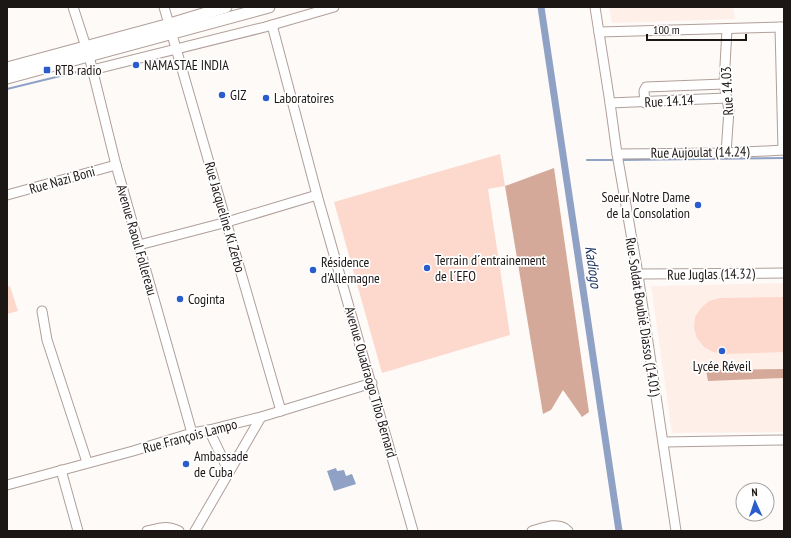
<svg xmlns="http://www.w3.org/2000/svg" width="791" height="538" viewBox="0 0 791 538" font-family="'PT Sans Narrow',sans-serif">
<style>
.built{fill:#ffefe9}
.green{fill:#fdd9cd}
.forest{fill:#d5a999}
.water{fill:#8fa2c6}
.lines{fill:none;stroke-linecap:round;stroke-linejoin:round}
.stream{stroke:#8fa2c6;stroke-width:2}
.canal{stroke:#8fa2c6;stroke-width:7}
.minor-casing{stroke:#b09f99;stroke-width:11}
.major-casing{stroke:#b09f99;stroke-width:13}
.minor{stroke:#fff;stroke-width:9}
.major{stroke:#fff;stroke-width:11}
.poi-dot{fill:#2a5dcb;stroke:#fff;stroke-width:1.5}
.labels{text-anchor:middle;stroke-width:3.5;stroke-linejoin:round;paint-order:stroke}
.poi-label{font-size:14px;fill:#1c1614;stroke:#fff;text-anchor:start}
.street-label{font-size:14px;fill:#1c1614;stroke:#fff}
.water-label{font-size:15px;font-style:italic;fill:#1b3260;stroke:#fff}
</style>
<rect width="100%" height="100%" fill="#fdfaf8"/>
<!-- built -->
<g class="built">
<path d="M609,7H733L735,19L612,23Z"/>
<path d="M784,283V432L672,433L651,286Z"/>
</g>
<!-- green -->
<g class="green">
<path d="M500,154L505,186L488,189L510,335L382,373L334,202Z"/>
<path d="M10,286L18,311L7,314V287Z"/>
<path d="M784,297V352L724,354L713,352L704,347L697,338L694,328L695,317L701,308L709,301L720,298Z"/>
</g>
<!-- forest -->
<g class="forest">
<path d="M554,168L589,412L582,417L563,390L551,410L543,414L505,186Z"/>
<path d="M784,369V378L708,381L706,370Z"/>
</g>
<!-- water -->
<path class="water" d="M336,468L337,471L344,470L346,476L352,474L356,484L334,491L327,471Z"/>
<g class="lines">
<!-- stream -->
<g class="stream">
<path d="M7,89L89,69"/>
<path d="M587,160H615"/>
<path d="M621,160L784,158"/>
</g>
<!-- canal -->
<path class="canal" d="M541,7L619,531"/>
<defs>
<g id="minor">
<path d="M73,7L89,56L116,165L192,433"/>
<path d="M164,7L281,411"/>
<path d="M595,7L610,103L617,154L637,268L676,531"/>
<path d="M272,25L317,195L413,531"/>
<path d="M780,27L783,150"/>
<path d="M599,32L784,27"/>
<path d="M92,70L265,27L334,7"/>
<path d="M610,103L727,98"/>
<path d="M645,103L644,91L646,87L724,84"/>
<path d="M726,153L729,110L724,84L727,29"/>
<path d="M617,154L726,153L784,150"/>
<path d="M7,195L116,165"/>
<path d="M139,245L227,222L317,195"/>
<path d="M638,274L784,273"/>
<path d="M42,311L47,340L87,462"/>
<path d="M209,430L229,472"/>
<path d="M664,442L784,440"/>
<path d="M61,470L78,531"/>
<path d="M7,485L133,451L192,433L209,430L261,417L372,383"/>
<path d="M147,531C161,528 166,525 179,531"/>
<path d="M195,531L261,417"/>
<path d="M532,531C543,528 559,521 568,531"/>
</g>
<g id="major">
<path d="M7,68L170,24L226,7"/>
<path d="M7,78L269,7"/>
</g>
</defs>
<!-- minor casing -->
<use href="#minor" class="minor-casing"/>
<!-- major casing -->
<use href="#major" class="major-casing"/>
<!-- minor -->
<use href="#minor" class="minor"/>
<!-- major -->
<use href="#major" class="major"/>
</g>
<!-- markers -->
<g class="poi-dot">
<circle cx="136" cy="65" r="4"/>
<rect x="43" y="66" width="8" height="8" rx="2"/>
<circle cx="222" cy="95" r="4"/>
<circle cx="266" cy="98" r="4"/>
<circle cx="698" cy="205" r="4"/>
<circle cx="427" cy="268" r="4"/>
<circle cx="313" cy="270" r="4"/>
<circle cx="180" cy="299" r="4"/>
<circle cx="722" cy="351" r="4"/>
<circle cx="186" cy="464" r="4"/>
</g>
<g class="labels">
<!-- poi labels -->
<g class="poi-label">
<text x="144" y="70">NAMASTAE INDIA</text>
<text x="55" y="75">RTB radio</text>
<text x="230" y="100">GIZ</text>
<text x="274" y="103">Laboratoires</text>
<text x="690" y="202" text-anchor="end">Soeur Notre Dame<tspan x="690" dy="16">de la Consolation</tspan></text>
<text x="435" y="265">Terrain d´entrainement<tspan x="435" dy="16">de l´EFO</tspan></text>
<text x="321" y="267">Résidence<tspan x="321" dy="16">d'Allemagne</tspan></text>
<text x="188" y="304">Coginta</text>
<text x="722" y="371" text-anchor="middle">Lycée Réveil</text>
<text x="194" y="461">Ambassade<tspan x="194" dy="16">de Cuba</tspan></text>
</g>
<!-- street labels -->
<g class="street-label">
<text transform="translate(727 91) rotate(-93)" y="5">Rue 14.03</text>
<text transform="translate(669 101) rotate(-3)" y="5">Rue 14.14</text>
<text transform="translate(700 152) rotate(-1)" y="5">Rue Aujoulat (14.24)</text>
<text transform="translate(62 180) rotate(-16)" y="5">Rue Nazi Boni</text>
<text transform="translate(225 217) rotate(74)" y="5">Rue Jacqueline Ki Zerbo</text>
<text transform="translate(137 240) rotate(74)" y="5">Avenue Raoul Follereau</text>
<text transform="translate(711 274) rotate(-1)" y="5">Rue Juglas (14.32)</text>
<text transform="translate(643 317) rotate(81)" y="5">Rue Soldat Boubié Diasso (14.01)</text>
<text transform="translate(371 382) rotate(74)" y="5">Avenue Ouadraogo Tibo Bernard</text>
<text transform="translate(190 436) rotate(-15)" y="5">Rue François Lampo</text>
</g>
<!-- water labels -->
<g class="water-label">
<text transform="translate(593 267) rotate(82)" y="5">Kadiogo</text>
</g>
</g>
<!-- border -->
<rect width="791" height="538" fill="none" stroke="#1c1614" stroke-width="16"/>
<!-- north arrow -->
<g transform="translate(755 502) rotate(357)"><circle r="19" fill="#ffffff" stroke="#a4a2a1"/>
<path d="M0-3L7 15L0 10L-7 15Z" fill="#2a5dcb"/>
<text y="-6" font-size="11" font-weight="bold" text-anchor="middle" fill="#1c1614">N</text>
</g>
<!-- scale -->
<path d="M647 34v6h99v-6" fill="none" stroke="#1c1614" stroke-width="2"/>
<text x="653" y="34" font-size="12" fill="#1c1614" stroke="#ffffff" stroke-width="3" paint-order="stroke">100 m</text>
</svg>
